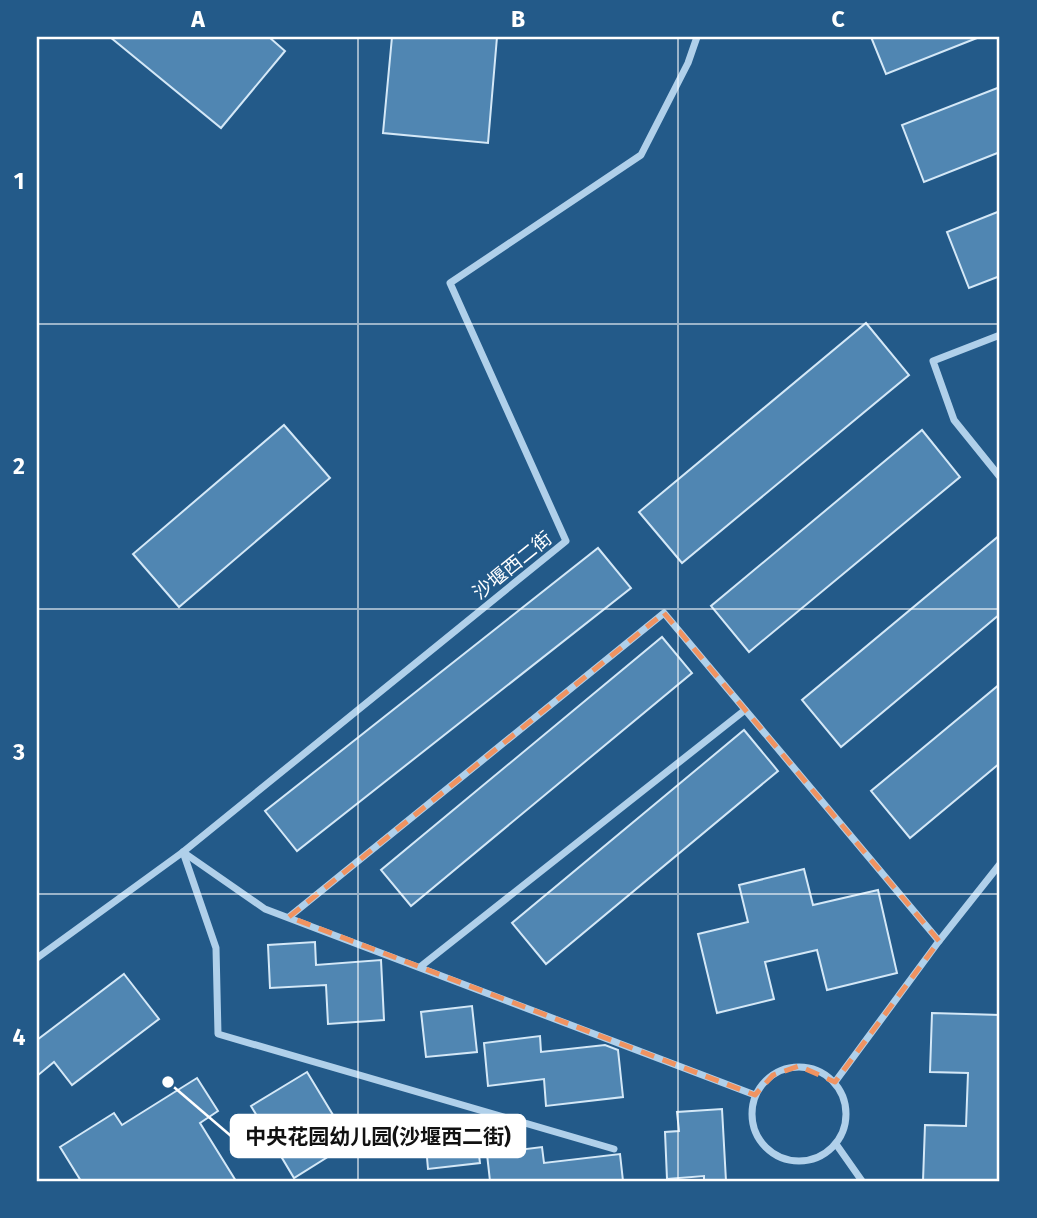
<svg xmlns="http://www.w3.org/2000/svg" width="1037" height="1218" viewBox="0 0 1037 1218" font-family="'Fira Sans','Noto Sans SC',sans-serif">
<style>
.building{fill:#5086b2;stroke:#d4e8f7;stroke-width:2}
.lines{fill:none;stroke-linecap:round;stroke-linejoin:round}
.street{stroke:#b0d0ea;stroke-width:7}
.marked{fill:none;stroke:#f09361;stroke-width:5;stroke-dasharray:14 9;stroke-linejoin:round}
.grid{fill:none;stroke:#fff;stroke-width:2;stroke-opacity:0.55}
.labels{text-anchor:middle;stroke-width:5;stroke-linejoin:round;paint-order:stroke}
.street-label{font-size:19px;fill:#fff;stroke:#235a89}
.leader{fill:none;stroke:#fff;stroke-width:2.5}
.callout-dot{fill:#fff;stroke:#235a89;stroke-width:2.5}
.callout{fill:#fff;stroke:#fff;stroke-width:2.5}
.callout-label{font-size:21px;text-anchor:middle;font-weight:bold;fill:#111}
.neatline{fill:none;stroke:#fff;stroke-width:2.5}
.grid-label{font-size:23px;text-anchor:middle;font-weight:bold;fill:#fff}
</style>
<rect width="100%" height="100%" fill="#235a89"/>
<!-- building -->
<g class="building">
<path d="M110,37H269L285,51L221,128Z"/>
<path d="M392,37H497L488,143L383,133Z"/>
<path d="M871,37H977V38L886,74Z"/>
<path d="M1000,87V152L924,182L902,125Z"/>
<path d="M1000,211V276L969,288L947,232Z"/>
<path d="M866,323L909,375L682,563L639,512Z"/>
<path d="M284,425L330,478L179,607L133,554Z"/>
<path d="M922,430L960,477L749,652L711,606Z"/>
<path d="M1000,535V614L841,747L802,700Z"/>
<path d="M598,548L631,588L297,851L265,811Z"/>
<path d="M662,637L692,673L411,906L381,870Z"/>
<path d="M1000,684V763L910,838L871,791Z"/>
<path d="M744,730L778,771L546,964L512,923Z"/>
<path d="M804,869L813,905L878,890L897,973L827,990L817,950L765,962L774,999L717,1013L698,934L748,922L739,885Z"/>
<path d="M315,942L316,965L381,960L384,1020L328,1024L326,985L270,988L268,945Z"/>
<path d="M124,974L159,1019L72,1085L54,1062L37,1076V1040Z"/>
<path d="M472,1006L477,1052L426,1057L421,1012Z"/>
<path d="M932,1013L1000,1015V1181H923L925,1125L966,1126L968,1073L930,1072Z"/>
<path d="M540,1036L541,1052L605,1045L618,1050L623,1097L546,1106L544,1079L488,1086L484,1043Z"/>
<path d="M307,1072L350,1143L294,1178L251,1106Z"/>
<path d="M197,1078L218,1111L200,1123L236,1181H81L60,1147L114,1113L122,1125Z"/>
<path d="M722,1109L726,1181H704V1176L667,1179L665,1132L679,1131L677,1112Z"/>
<path d="M474,1116L480,1163L428,1169L424,1123Z"/>
<path d="M542,1147L544,1163L620,1154L623,1181H490L487,1154Z"/>
</g>
<g class="lines">
<!-- street -->
<g class="street">
<path d="M1000,335L933,361L954,420L1000,477"/>
<path d="M183,852L265,909L755,1095"/>
<path d="M183,852L216,948L218,1034L614,1149"/>
<path d="M289,917L664,613L939,941"/>
<path d="M37,958L183,852L566,541L450,283L641,155L688,63L697,37"/>
<path d="M420,967L745,710"/>
<circle cx="799" cy="1114" r="47"/>
<path d="M835,1082L939,941L1000,864"/>
<path d="M836,1144L862,1181"/>
</g>
</g>
<!-- marked area -->
<path class="marked" d="M664,613L939,941L835,1082L799,1066L773,1075L755,1095L289,917Z"/>
<!-- grid -->
<path class="grid" d="M358,37V1181M678,37V1181M37,324H1000M37,609H1000M37,894H1000"/>
<g class="labels">
<!-- street labels -->
<g class="street-label">
<text transform="translate(512 565) rotate(-39)" y="7">沙堰西二街</text>
</g>
</g>
<!-- callouts -->
<path class="leader" d="M168 1082L231 1136"/>
<circle class="callout-dot" cx="168" cy="1082" r="7"/>
<rect class="callout" x="231" y="1115" width="294" height="42" rx="7"/>
<g class="callout-label">
<text x="378" y="1144">中央花园幼儿园(沙堰西二街)</text>
</g>
<!-- border -->
<rect width="1037" height="1218" fill="none" stroke="#235a89" stroke-width="77"/>
<rect x="38" y="38" width="960" height="1142" class="neatline"/>
<g class="grid-label">
<text x="198" y="27">A</text>
<text x="518" y="27">B</text>
<text x="838" y="27">C</text>
<text x="19" y="189">1</text>
<text x="19" y="474">2</text>
<text x="19" y="760">3</text>
<text x="19" y="1045">4</text>
</g>
</svg>
